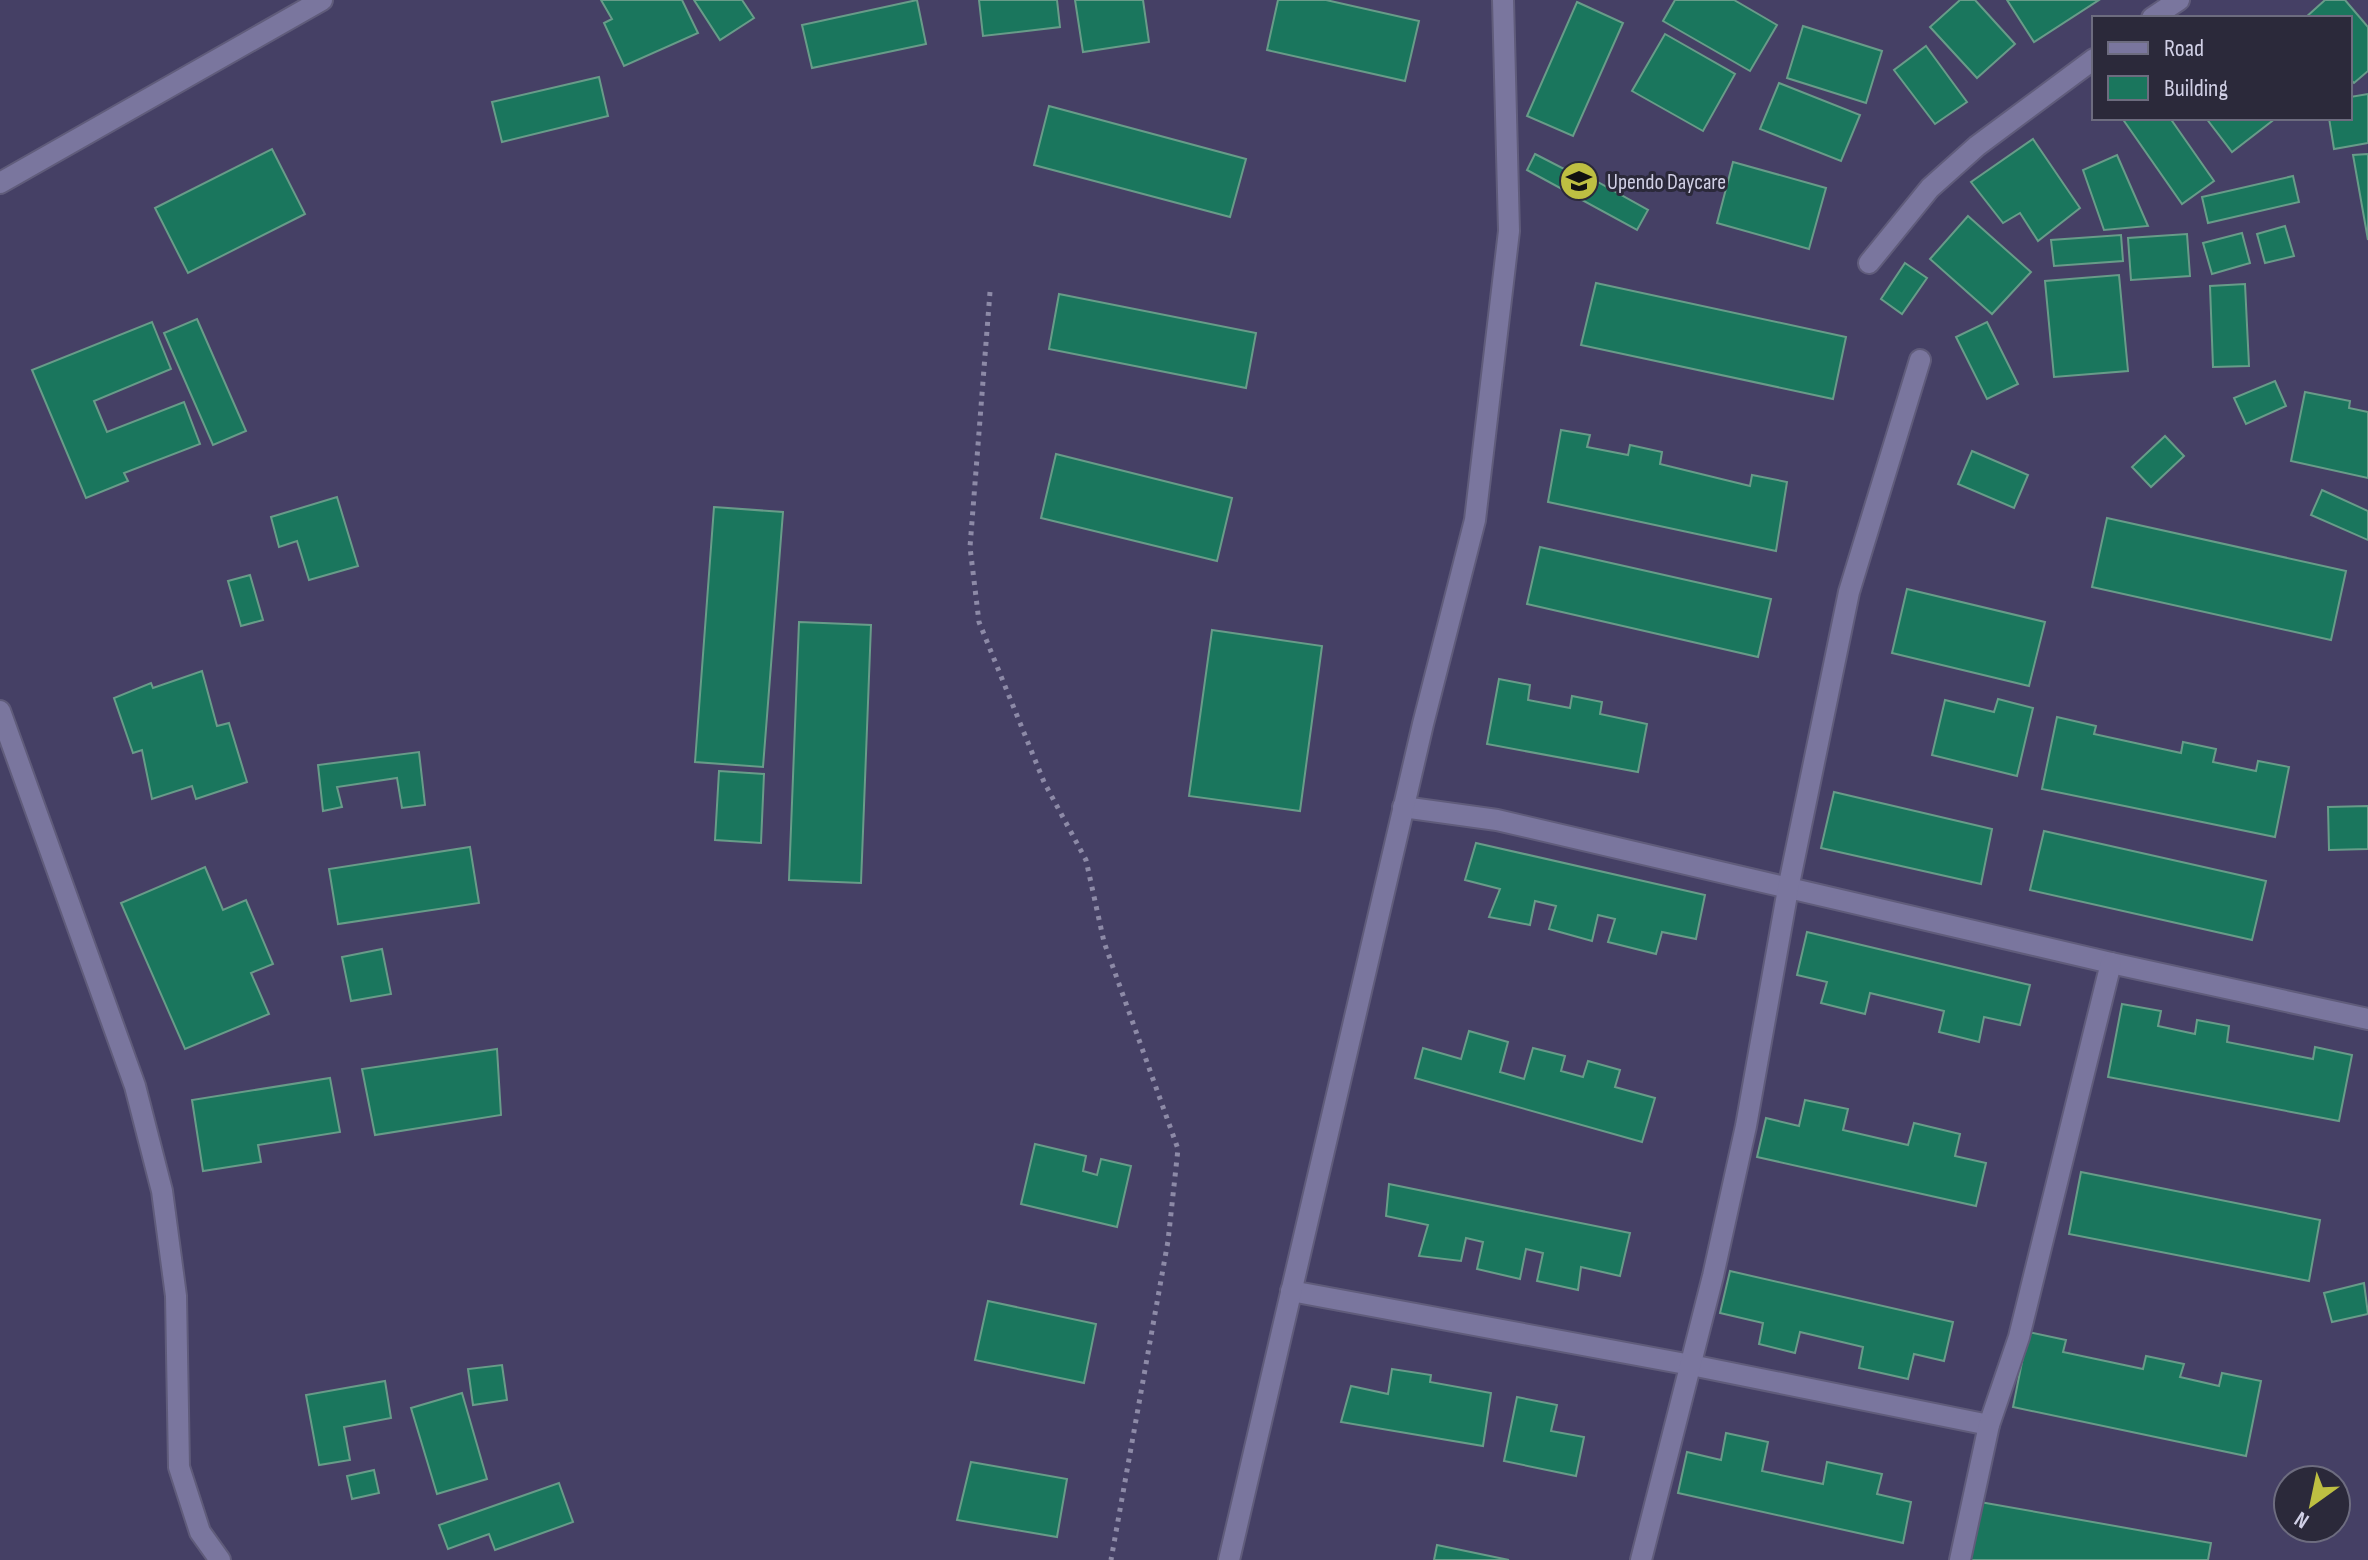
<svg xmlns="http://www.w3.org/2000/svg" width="2368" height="1560" viewBox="0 0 2368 1560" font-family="'Sofia Sans Condensed',sans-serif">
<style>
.building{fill:#1a765d;stroke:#689c89;stroke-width:2}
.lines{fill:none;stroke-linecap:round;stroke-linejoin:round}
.lane-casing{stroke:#605c7b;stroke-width:24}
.street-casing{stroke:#605c7b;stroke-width:24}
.path{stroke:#8d8aa7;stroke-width:5;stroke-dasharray:4 6;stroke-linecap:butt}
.lane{stroke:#7a769e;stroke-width:20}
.street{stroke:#7a769e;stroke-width:20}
.labels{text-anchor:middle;stroke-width:6;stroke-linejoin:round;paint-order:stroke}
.poi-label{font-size:22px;fill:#d1d0e6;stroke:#2b293a;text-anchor:start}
</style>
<rect width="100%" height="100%" fill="#454065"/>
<!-- building -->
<g class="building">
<path d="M601,0H682L698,33L624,66L604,23L612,19Z"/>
<path d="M694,0H742L754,18L720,40Z"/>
<path d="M917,0L926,44L812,68L802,25Z"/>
<path d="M979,0H1057L1060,27L983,36Z"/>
<path d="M1075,0H1143L1149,42L1083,52Z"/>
<path d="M1278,0H1326L1419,21L1405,81L1267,50Z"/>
<path d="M1675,0H1734L1777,25L1750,71L1663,21Z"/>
<path d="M1960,0H1975L2015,44L1977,78L1930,27Z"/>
<path d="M2007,0H2099L2034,42Z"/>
<path d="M2325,0H2345L2368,27V71L2354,83L2350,79V18H2305Z"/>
<path d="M1577,2L1623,23L1573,136L1527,116Z"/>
<path d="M1803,26L1882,51L1866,103L1787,78Z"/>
<path d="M1665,34L1735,74L1703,131L1632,91Z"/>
<path d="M1926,46L1967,102L1935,124L1894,70Z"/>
<path d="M599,77L608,116L502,142L492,102Z"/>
<path d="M1779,83L1860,115L1841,161L1760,129Z"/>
<path d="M2368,94V143L2334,149L2329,118H2350V97Z"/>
<path d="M1049,106L1246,159L1230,217L1034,165Z"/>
<path d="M2122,118H2170L2214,181L2182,204Z"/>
<path d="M2206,118H2276L2232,152Z"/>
<path d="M2033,139L2080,208L2038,241L2020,213L2003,223L1971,182Z"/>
<path d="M272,149L305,214L188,273L155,208Z"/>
<path d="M1535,154L1566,170L1569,166L1648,210L1637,230L1527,170Z"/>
<path d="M2368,154V240L2353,155Z"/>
<path d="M2117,155L2148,226L2104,230L2083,170Z"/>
<path d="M1733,162L1826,188L1809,249L1717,223Z"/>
<path d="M2293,176L2299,202L2208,223L2202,197Z"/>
<path d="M1968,216L2031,272L1992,314L1930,259Z"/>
<path d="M2285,226L2294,256L2265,263L2257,234Z"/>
<path d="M2242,233L2250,263L2212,274L2203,243Z"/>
<path d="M2187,234L2190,276L2131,280L2128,238Z"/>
<path d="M2121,235L2123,261L2054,266L2051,240Z"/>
<path d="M1905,263L1927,278L1902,314L1881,299Z"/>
<path d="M2119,275L2128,371L2054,377L2045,281Z"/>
<path d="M1596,283L1846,337L1833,399L1581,345Z"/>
<path d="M2245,284L2249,366L2213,367L2210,286Z"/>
<path d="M1059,294L1256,333L1246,388L1049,349Z"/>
<path d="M197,319L246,431L213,445L164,333Z"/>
<path d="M152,322L171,369L94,401L107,432L184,402L200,444L124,473L128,481L86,498L32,370Z"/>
<path d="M1987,322L2018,384L1987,399L1956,337Z"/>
<path d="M2275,381L2286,406L2246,424L2234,398Z"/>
<path d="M2305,392L2350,401L2349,408L2368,412V478L2291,461Z"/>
<path d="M1561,430L1590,435L1587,447L1628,455L1630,445L1662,452L1660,464L1750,486L1752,475L1787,482L1776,551L1548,502Z"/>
<path d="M2165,436L2184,456L2151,487L2132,467Z"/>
<path d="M1972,451L2028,475L2014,508L1958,484Z"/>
<path d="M1056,454L1232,498L1217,561L1041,518Z"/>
<path d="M2322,490L2368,511V540L2311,515Z"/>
<path d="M337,497L358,566L309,580L297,541L279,547L271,517Z"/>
<path d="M714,507L783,512L763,767L695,762Z"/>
<path d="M2107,518L2346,571L2331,640L2092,587Z"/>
<path d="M1540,547L1771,599L1758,657L1527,604Z"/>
<path d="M250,575L263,620L241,626L228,581Z"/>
<path d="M1907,589L2045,622L2029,686L1892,653Z"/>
<path d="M799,622L871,625L861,883L789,880Z"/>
<path d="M1212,630L1322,646L1300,811L1189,796Z"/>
<path d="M202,671L217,726L229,723L247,782L196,799L192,786L152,799L142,750L133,753L114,698L151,683L153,688Z"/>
<path d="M1499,679L1530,685L1528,700L1570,708L1572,696L1602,702L1600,714L1647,724L1638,772L1487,744Z"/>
<path d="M1998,699L2033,708L2017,776L1932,755L1945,700L1994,712Z"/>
<path d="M2057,717L2096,726L2094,734L2181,753L2183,742L2216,749L2213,762L2256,771L2258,761L2289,767L2275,837L2042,789Z"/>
<path d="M419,752L425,805L402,808L397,778L337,787L342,807L323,811L318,765Z"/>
<path d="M719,771L764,774L761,843L715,840Z"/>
<path d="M1834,792L1992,829L1981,884L1821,848Z"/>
<path d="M2368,806V849L2329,850L2328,807Z"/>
<path d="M2044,831L2266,881L2252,940L2030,890Z"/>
<path d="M1476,843L1705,895L1696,939L1662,932L1656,954L1608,942L1615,919L1598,915L1592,941L1549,929L1556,906L1535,901L1530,925L1489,917L1500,889L1465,880Z"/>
<path d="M470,847L479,903L338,924L329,869Z"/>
<path d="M205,867L223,910L246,900L273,964L251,973L269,1014L185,1049L121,903Z"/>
<path d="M1807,932L2030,985L2020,1025L1984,1017L1979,1042L1939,1032L1944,1011L1870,993L1865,1014L1821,1003L1827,982L1797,975Z"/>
<path d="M382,949L391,994L351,1001L342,957Z"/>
<path d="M2122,1004L2161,1011L2158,1026L2195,1034L2197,1020L2229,1026L2227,1042L2313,1059L2315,1047L2352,1055L2339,1121L2108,1077Z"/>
<path d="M1469,1031L1508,1042L1500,1072L1524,1079L1533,1048L1565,1056L1561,1071L1583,1077L1588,1061L1620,1070L1615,1087L1655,1098L1642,1142L1415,1078L1423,1048L1461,1059Z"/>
<path d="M497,1049L501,1115L375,1135L362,1069Z"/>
<path d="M330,1078L340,1132L258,1145L261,1162L203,1171L192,1100Z"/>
<path d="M1805,1100L1848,1109L1843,1130L1908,1145L1914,1123L1960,1134L1955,1156L1986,1163L1976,1206L1757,1157L1766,1118L1799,1126Z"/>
<path d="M1035,1144L1086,1156L1083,1171L1097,1175L1101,1159L1131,1166L1117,1227L1021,1204Z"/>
<path d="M2081,1172L2320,1220L2309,1281L2069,1234Z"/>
<path d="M1389,1184L1630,1233L1620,1276L1581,1267L1578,1290L1537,1281L1543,1253L1526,1249L1520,1279L1477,1269L1483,1242L1466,1238L1461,1261L1419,1256L1428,1225L1386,1216Z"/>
<path d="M1730,1271L1953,1322L1944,1361L1914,1354L1908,1379L1859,1368L1863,1347L1800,1332L1795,1353L1759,1344L1763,1323L1720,1313Z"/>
<path d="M2364,1283L2368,1314L2332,1322L2324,1293Z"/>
<path d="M988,1301L1096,1324L1084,1383L975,1360Z"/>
<path d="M2028,1332L2066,1340L2063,1352L2143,1369L2146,1356L2184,1364L2180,1377L2219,1386L2222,1373L2261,1381L2246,1456L2013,1407Z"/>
<path d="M502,1365L507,1400L473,1405L468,1369Z"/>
<path d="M1392,1369L1431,1375L1430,1382L1491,1393L1483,1446L1341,1422L1351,1386L1388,1394Z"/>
<path d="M385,1381L391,1418L344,1427L350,1460L319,1465L306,1395Z"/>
<path d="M462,1393L487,1479L437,1494L411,1408Z"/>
<path d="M1517,1397L1557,1405L1551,1431L1584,1437L1576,1476L1504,1461Z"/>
<path d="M1726,1433L1768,1442L1762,1471L1823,1484L1827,1462L1882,1474L1877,1494L1911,1502L1903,1543L1678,1493L1687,1452L1721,1460Z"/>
<path d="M971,1462L1067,1479L1057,1537L957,1520Z"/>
<path d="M374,1470L379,1493L352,1499L347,1476Z"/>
<path d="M559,1483L573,1522L495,1550L489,1534L448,1549L439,1525Z"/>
<path d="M1980,1502L2211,1543L2208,1560H1969Z"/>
<path d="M1437,1545L1509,1560H1434Z"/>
</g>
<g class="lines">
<defs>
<g id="lane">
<path d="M1403,807L1497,820L2111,963L2368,1019"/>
<path d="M1291,1291L1691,1365L1989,1425"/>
<path d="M1641,1560L1713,1276L1746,1126L1788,889L1849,592L1920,360"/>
<path d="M1960,1560L1989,1425L2019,1337L2111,963"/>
</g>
<g id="street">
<path d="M2152,18L2179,0"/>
<path d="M0,183L322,0"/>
<path d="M1869,263L1930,188L1977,146L2094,59"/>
<path d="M0,711L135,1086L162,1191L176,1296L179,1467L200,1532L220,1560"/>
<path d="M1229,1560L1423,724L1475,520L1509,231L1503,0"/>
</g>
</defs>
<!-- lane casing -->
<use href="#lane" class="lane-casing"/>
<!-- street casing -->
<use href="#street" class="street-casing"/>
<!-- path -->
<path class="path" d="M990,292L970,547L979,622L1044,782L1086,860L1104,942L1178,1149L1168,1241L1111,1560"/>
<!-- lane -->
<use href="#lane" class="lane"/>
<!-- street -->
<use href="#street" class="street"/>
</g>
<!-- icons -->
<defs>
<symbol id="school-disc" viewBox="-11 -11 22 22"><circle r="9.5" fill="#bebf42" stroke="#2b293a"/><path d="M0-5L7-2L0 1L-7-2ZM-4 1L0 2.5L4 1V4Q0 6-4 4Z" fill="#111"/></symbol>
</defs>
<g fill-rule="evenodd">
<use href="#school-disc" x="1557" y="159" width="44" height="44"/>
</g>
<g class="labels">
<!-- poi labels -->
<g class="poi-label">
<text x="1607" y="189">Upendo Daycare</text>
</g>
</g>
<!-- legend -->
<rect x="2092" y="16" width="260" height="104" fill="#2b293a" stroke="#6d6c7f" stroke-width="2"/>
<rect x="2108" y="42" width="40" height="12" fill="#7a769e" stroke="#6d6c7f" stroke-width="2"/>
<text x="2164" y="56" font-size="24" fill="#d1d0e6">Road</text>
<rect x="2108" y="76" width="40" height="24" fill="#1a765d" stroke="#6d6c7f" stroke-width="2"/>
<text x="2164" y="96" font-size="24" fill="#d1d0e6">Building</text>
<!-- north arrow -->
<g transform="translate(2312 1504) rotate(213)"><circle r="38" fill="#2b293a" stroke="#6d6c7f" stroke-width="2"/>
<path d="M0-6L14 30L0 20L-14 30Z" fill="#bebf42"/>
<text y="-12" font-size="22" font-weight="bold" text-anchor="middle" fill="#d1d0e6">N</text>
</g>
</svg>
